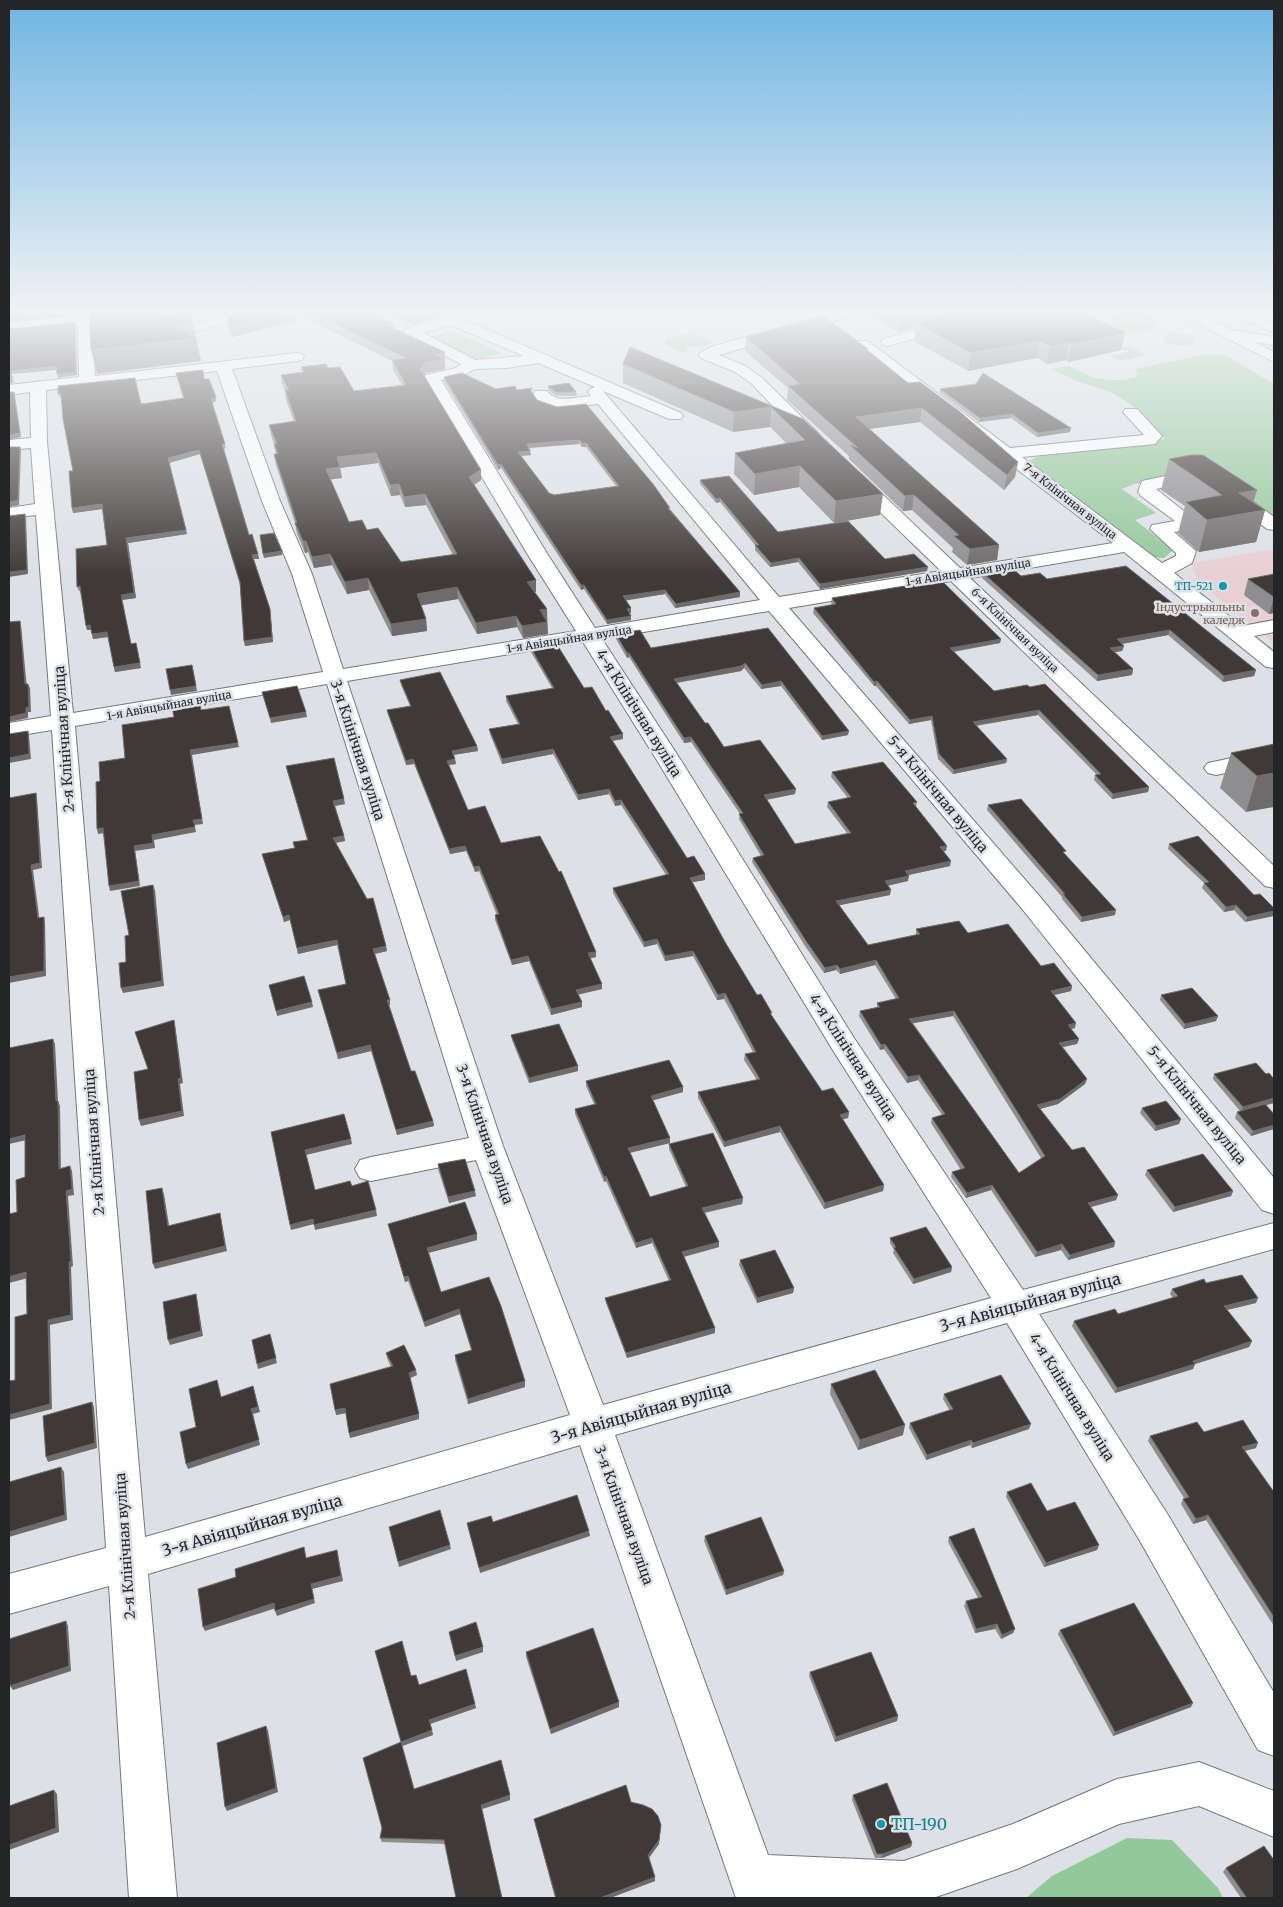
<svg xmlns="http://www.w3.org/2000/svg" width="1283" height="1907" viewBox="0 0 1283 1907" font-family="Merriweather,serif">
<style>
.education{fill:#e9cfd4}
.green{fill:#93c89a}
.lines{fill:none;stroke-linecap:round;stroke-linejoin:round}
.minor-casing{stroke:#74777d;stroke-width:2}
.major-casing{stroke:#74777d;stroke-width:2}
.minor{fill:#fff;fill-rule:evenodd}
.major{fill:#fff;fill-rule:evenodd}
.wall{fill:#8e8d90;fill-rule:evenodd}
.shaded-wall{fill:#6f6b6c}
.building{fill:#403938;stroke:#6f6b6c;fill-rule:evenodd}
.culture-dot{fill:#0f9aa8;stroke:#dde1e7;stroke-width:2}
.education-dot{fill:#8d6e63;stroke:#dde1e7;stroke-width:2}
.labels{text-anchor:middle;stroke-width:5;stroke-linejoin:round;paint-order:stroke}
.far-street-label{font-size:11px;fill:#232527;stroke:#dde1e7}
.far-culture-label{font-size:11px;fill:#0d838f;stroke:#dde1e7;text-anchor:end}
.far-education-label{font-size:11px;fill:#785e54;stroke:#dde1e7;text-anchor:end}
.street-label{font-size:14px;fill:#232527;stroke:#dde1e7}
.near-street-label{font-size:16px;fill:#232527;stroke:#dde1e7}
.near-culture-label{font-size:16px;fill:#0d838f;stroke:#dde1e7;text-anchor:start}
</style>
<rect width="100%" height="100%" fill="#dde1e7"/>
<!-- education -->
<path class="education" d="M1274,549V643L1198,582L1191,563Z"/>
<!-- green -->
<g class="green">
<path d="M1118,309H1139L1157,318V326C1141,336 1120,333 1105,326L1119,313Z"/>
<path d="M453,331L502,353L477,360L428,337Z"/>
<path d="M692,332L712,342L706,346L684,348L688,352C680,354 672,348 665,344L666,339Z"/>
<path d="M1167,332L1188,334L1195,338L1190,346L1163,343Z"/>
<path d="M1128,346L1147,355L1120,361L1110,356L1129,352L1120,348Z"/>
<path d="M1208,354L1227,356L1274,384V518L1213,476L1170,478L1134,484L1122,489L1156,513L1135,520L1173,550L1164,558L1151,557L1029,461L1043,454L1165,439L1133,406L1111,392L1076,381L1052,369L1069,366L1094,378L1111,380H1125L1135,377L1138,373L1134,369Z"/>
<path d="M1127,1838L1172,1840L1218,1888L1223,1898H1026L1052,1876Z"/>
</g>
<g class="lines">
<defs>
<g id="minor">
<path d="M138,309H184L177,313L92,322L95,376L297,353L302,354L304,357L302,360L297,361L232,369L280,501L312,574L343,669L576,631L528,555L423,378L426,375L456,368L461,364L405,335L403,332L405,329L442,318L439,314L443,309H458L454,314L457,317L681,413L683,416L681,419H669L603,391L779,597L941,571L849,482L846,478L849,474L855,473L861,474L960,568L1113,543L858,347L856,344L858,341H868L1010,448L1144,435L1123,412L1125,409H1137L1162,436L1155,444L1022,457L1162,563L1176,556V553L1150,529L1152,525L1175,521L1141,496L1138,492L1142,481C1211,464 1220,478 1274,517V530L1267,529C1249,516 1221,488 1199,484C1185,481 1170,486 1156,489L1200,524L1198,528L1174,532L1196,551L1192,563L1174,573L1242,626L1274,620V632L1254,636L1274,652V668L1266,667L1124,552L970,578L1274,866V888L1265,886L951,581L789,608L1041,898L1274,1178V1214L1262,1210L1023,910L769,611L602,639L682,762L854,1038L1023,1290L1274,1223V1249L1039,1314L1168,1515L1274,1693V1756L1258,1750L1140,1541L1007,1323L615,1435L768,1855L904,1861L1013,1824L1117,1779L1199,1762L1274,1791V1837L1199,1806L1119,1824L1017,1869L933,1898H736L580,1445L148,1574L177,1898H129L109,1586L9,1614V1574L106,1548L52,730L9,737V723L51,716L36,515L9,518V508L35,504L31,448L9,450V440L31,438L30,392L9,395V385L79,377L78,324L9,331V323ZM451,325L524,356L475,360L423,333ZM538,363L595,387L590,389L588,392L591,396C576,397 556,404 547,391H535L533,394L539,403L558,409L598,404L760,600L595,628L548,555L441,380L466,374L475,369L506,368ZM217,371L262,501L292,574L323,672L73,713L47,442L46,390ZM583,642L658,762L834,1052L991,1298L603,1405L503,1146L347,681ZM327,684L469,1138L371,1157L360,1160L355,1169L360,1178L371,1181L476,1160L570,1415L145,1537L75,726Z"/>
<path d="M252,309H276L274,312L168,338L163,337L161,334L163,331Z"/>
<path d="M472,309H495L488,313L474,312Z"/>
<path d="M504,309H531L534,313L527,317L506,312Z"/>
<path d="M665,309H685L690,313L683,317L667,312Z"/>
<path d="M846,309H868L866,312L719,355L745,366L761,377L819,434L821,438L819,442H807L751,383L735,372L701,358L699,355L701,352L714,346Z"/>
<path d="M1000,309H1029L1022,313L957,326L888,346L883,345L881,342L883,339L949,319Z"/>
<path d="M1227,329L1274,337V345L1222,336L1220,333L1222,330Z"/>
<path d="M1274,749V763L1216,775L1208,773L1204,768L1208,763Z"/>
</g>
<g id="major">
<path d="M1173,309H1191L1274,352V362L1175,312Z"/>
<path d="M1227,309H1245L1274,324V333L1229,312Z"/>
</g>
</defs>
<!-- minor casing -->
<use href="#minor" class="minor-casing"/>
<!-- major casing -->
<use href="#major" class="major-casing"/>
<!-- minor -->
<use href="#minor" class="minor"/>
<!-- major -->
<use href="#major" class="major"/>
</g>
<!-- wall -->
<g class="wall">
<path d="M255,309H438L439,317L411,325L389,315H379L378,316L393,323L394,329L445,362V369L426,373L424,375L481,480L474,485L536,580V592H535L547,609L548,634L523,638L517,627L477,634L458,599L421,605L426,619L427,631L392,636L369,590L347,594L332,565L314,568L308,552L305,553L297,534L295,523L276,465L274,454H276L274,444L271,435L269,425L294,422L286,400L285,390L282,384L281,375L302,372L301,367L328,368L354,391L402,385L393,370L392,361L295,313L296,320L232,337L227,325L226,316ZM378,463L391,496L400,495L405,507L426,505L453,555L401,562L367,530L349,522L330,479L342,478L340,468Z"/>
<path d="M869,309H1077L1121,350L1068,362L1066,360L1047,364L1037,358L968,371L914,341L915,327L899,332L869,315Z"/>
<path d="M746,337L868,349V351L908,383L1018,462L1015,477L1004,490L920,422L869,429L999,545L997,560L967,565L952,552L953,548L912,510L903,511L849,459V456L787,400L788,388L745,351Z"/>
<path d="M630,347L803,419L880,515L834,523L799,487L754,495L734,474L735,453L786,443L770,427L733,432L623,383V364Z"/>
<path d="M176,373L204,379L216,397V401L212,403L226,448L224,449L249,535L258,554L259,559H254L270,609L273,642L245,646L240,585L200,454L169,463L187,534L128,543L136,598L122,600L131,644L141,668L115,672L108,637L93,639L91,630H87L80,591H79L77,587L107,545L102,509L73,513L72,508L73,471L61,398H60L58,394L141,404L183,398Z"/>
<path d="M444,377L496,389L517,390L532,392L537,400L670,509L740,592V597L675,608L665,594L625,600L631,608V613H629L631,620L607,624L584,589L581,590L501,468L498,470L444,381ZM579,444L582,447H586L616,486L554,495L549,493L521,456L531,455L530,451L529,448Z"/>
<path d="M548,386L576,392L577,396H556L548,390Z"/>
<path d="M940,389L1070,432L1037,437L1011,418L979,422L940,393Z"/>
<path d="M1169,459L1253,502L1265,510L1256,542L1199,552L1178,533L1185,506L1161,490Z"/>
<path d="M700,480L778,532L885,559L927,571L820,589L798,562L770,567L755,550V545L720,502L716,503L700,484Z"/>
<path d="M1126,566L1256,670L1254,676L1223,682L1168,635L1122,644L1124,646L1122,651L1115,652L1133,669L1132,675L1097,681L982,578L983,573L1047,579Z"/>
<path d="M1274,574V613L1269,614L1244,595L1248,579Z"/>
<path d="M832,598L1001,639L1000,643L954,652L994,691L1027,685L1149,787L1148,792L1112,799L1094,780L1095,775H1097L1038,715L976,726L1007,759L1006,763L953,774L938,759L931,720L909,724L876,686H874L813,613L814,608L833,605L831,603Z"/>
<path d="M768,628L848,735L822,740L781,686L761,689L744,668L741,671L677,683L705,723L724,747L795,794L767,800L795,844L847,833L827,807L828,802L848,798L831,777L832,772L917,802L916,807L946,851H943L950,866L908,875V881L888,886L890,895L839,905L868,945L916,935V929L968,933L1041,966L1072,986L1071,991L1054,995L1075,1028L1071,1029L1079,1039L1077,1044L1063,1047L1087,1079L1085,1084L1058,1104L1040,1109L1072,1150L1118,1195L1116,1200L1091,1207L1115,1242L1114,1247L1068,1260L1061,1250L1035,1257L991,1190L966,1198L951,1177L952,1172L961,1170L931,1123L932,1118L942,1115L918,1080L907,1083L884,1049L880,1050L859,1016L860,1011L877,1007V1003L896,999L875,965L840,974L836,970L824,973L805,946L752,862L753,858L761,856L739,819L740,814L691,742L684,743L629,657L627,658L616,639V634L651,648ZM953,1016L1041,1158L1019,1173L913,1023Z"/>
<path d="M531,648L584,688L623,739L613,741L687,858L705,874V880L692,882L725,942L757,995L772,1016L822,1091L849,1112L848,1118L843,1119L884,1185L883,1191L824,1209L780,1132L724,1147L698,1098V1092L757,1080L744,1060L745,1054L753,1052L724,999L717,1000L693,956L665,961L657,944L644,947L613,893V888L666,875L621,805L615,806L609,794L578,800L553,754L502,764L490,734L489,729L518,724L506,701V696L552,688L531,652Z"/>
<path d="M400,680L477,746L478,751L454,755L456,764L449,765L468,810L501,843L596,952V957L590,958L602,989L578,994L582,1007L551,1015L529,961L512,965L495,920V915H497L479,871L475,872L466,851L450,854L414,764L406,765L388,715L387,710L410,706L401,685Z"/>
<path d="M1274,744L1246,812L1220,788L1231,753Z"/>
<path d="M286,766L345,804L335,806L344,836L345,841L336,843L387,951L375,954L390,1005H389L411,1071L433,1121L434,1126L397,1135L371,1051L338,1059L318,990L346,984L337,945L298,954L290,920L284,922L262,854L294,848L293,842L307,840Z"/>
<path d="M988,805L1065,855L1115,915L1081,922L1062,899V897L987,810Z"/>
<path d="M1169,844L1254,895L1245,922L1234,910L1224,912L1202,888L1204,883L1168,849Z"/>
<path d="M1161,995L1218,1016L1216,1021L1184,1029L1160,1000Z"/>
<path d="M511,1035L578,1066V1071L529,1083L512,1040Z"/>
<path d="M1214,1074H1266L1274,1079V1103L1266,1105L1274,1114V1129L1251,1136L1235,1118L1237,1112L1240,1111L1213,1079Z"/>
<path d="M586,1081L683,1087V1092L653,1100L670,1138V1143L630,1153L650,1197L686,1187L669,1149V1144L743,1198L742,1204L705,1213L719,1242V1247L684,1257L715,1328V1333L627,1358L606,1303L605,1298L669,1281L652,1243L636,1248L606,1181L604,1182L575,1114V1109L594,1104L586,1086Z"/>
<path d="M1142,1108L1181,1119L1179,1124L1155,1131L1140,1113Z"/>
<path d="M438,1164L476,1196L449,1203L438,1169Z"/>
<path d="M1147,1170L1233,1191L1231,1196L1173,1212L1145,1175Z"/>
<path d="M388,1224L477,1234V1240L428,1253L441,1292L489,1277L525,1381V1387L468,1404L455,1360V1355L471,1350L460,1314L425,1327L408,1281L405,1282Z"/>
<path d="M890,1238L952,1267L951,1272L913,1284L893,1253L894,1250L890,1243Z"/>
<path d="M740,1260L794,1288L793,1293L757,1303L739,1265Z"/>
<path d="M1206,1283L1256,1303L1227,1310L1252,1341L1249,1347L1195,1364L1193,1369L1115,1393L1072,1326L1074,1321L1118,1314L1173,1298L1170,1294L1172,1289Z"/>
<path d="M386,1353L417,1375L410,1378L419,1419L350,1438L346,1413L336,1415L391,1367L387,1358Z"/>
<path d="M831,1384L903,1435L858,1450L830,1394Z"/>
<path d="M944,1394L1029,1429L972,1448L970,1445L926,1460L909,1428L910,1423L950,1411L943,1399Z"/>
<path d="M1204,1432L1256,1448L1245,1451L1274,1492V1626L1206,1520L1193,1524L1181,1504L1183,1499L1184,1498L1148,1441L1150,1436Z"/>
<path d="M1007,1492L1047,1511L1099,1545L1097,1550L1044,1567L1006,1497Z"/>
<path d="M705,1536L784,1571L783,1575L726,1595L704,1541Z"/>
<path d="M949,1537L1015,1629L1013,1633L1001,1639L995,1629L975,1633L964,1606L966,1601L978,1598L948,1542Z"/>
<path d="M1060,1630L1191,1707L1113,1736L1058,1634Z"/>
<path d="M526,1652L619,1702V1707L551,1734L526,1657Z"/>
<path d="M810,1672L898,1716L897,1721L835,1742L809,1676Z"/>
<path d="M411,1676L419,1685L475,1704L476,1708L430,1724L433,1735L402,1746L414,1789L510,1795V1800L482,1809L445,1844L382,1842L380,1838L401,1742Z"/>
<path d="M853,1795L912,1843L911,1847L882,1858H875L852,1800Z"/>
<path d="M631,1802L661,1825L659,1844L649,1858L655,1877V1881L610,1898H555L534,1819Z"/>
<path d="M1226,1868L1274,1898H1241L1223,1872Z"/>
</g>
<!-- shaded-wall -->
<g class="shaded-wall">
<path d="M89,309H122L9,322V318Z"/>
<path d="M157,309H187L190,323L163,329L155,312Z"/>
<path d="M222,309H245L223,314Z"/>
<path d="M376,309H378L379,315L375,321L374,312Z"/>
<path d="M434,309H438L439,317L411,325L410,316Z"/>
<path d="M921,309H991L916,323L915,327L899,332L901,315Z"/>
<path d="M295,311L296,320L232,337L230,327Z"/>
<path d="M75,322L76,326L77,375L58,378L57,374Z"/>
<path d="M193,323L201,361L97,374L91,350Z"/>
<path d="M393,323L394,333L387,325Z"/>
<path d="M1125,333L1121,350L1068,362L1072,344Z"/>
<path d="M1040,341L1037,358L968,371L971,353Z"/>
<path d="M1069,343L1066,360L1047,364L1050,346Z"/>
<path d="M445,352V369L426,373L421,379L420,369L425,363L436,355Z"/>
<path d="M56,366L57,370L12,374L14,383L9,384V380L11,371Z"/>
<path d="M14,392L21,437L9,440V435Z"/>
<path d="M216,397V401L212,403L211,399Z"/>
<path d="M771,407L770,427L733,432L734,412Z"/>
<path d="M922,408L920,422L854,431L856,417Z"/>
<path d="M1012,414L1011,418L979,422L980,418Z"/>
<path d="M1071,428L1070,432L1037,437L1038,433Z"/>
<path d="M579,440V444L527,448V444Z"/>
<rect x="582" y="443" width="4" height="4"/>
<path d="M20,447L21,451L19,505L9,507V502Z"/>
<path d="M199,450L200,454L169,463L168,458Z"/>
<path d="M530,451L531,455L518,456V452Z"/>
<path d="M376,453L378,463L340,468L342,478L327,480L326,469L337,457Z"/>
<path d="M1018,462L1015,477L1004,490L1007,475Z"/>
<path d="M501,464V468L498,470V465Z"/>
<path d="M800,466L799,487L754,495L755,474Z"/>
<path d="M481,470V480L470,488L469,477Z"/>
<path d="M399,484L400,495L391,496L390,485Z"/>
<path d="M1257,490L1250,513L1265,510L1256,542L1199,552L1207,520L1239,493Z"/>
<path d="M425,494L426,505L405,507L404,497Z"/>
<path d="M883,494L880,515L834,523L836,501Z"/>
<path d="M914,495L912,510L903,511L905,496Z"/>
<path d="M720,498V502L716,503V499Z"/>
<path d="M102,504L103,509L73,513L72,508Z"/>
<path d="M25,514L26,518L28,574L9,577V572Z"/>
<path d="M186,530L187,534L128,543L136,598L122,600L121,595L126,538Z"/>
<path d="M303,541H306L308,552L305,553Z"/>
<path d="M999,545L997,560L967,565L970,549Z"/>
<path d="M282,551V555L264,558L263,554Z"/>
<path d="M258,554L259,559H253L252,555Z"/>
<path d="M330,554L332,565L314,568L312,557Z"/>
<path d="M799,558L798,562L770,567L771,563Z"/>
<path d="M928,567L927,571L820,589V584Z"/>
<path d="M368,578L369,590L347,594L345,582Z"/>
<path d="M536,580V592L528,593L527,582Z"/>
<path d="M581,585H584V589L581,590Z"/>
<path d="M457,587L458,599L418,606L417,594Z"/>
<path d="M665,590V594L623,601V596Z"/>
<path d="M740,592V597L675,608L676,604Z"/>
<path d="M1274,598V613L1269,614Z"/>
<path d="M631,608V613L627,614V609Z"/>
<path d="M270,609L273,642L245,646L244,641Z"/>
<path d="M547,609V621L541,622L540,610Z"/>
<path d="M516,616L517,627L477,634L476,623Z"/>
<path d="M631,616V620L607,624V620Z"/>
<path d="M426,619L427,631L392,636L391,624Z"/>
<path d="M20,621L21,625L27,689L25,684Z"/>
<path d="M547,622L548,634L523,638L522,626Z"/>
<path d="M90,625L91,630H87L86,626Z"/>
<path d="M1170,630L1168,635L1116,645L1117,639Z"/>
<path d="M107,632L108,637L93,639L92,634Z"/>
<path d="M1001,639L1000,643L949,652L950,648Z"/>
<path d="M136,643L141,668L115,672L114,667Z"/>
<path d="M1124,646L1122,651L1109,653L1110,648Z"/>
<path d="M627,653H629V657L627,658Z"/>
<path d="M745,663L744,668L741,671L674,683V679Z"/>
<path d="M192,665L197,691L171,695L170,690Z"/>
<path d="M1133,669L1132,675L1097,681L1098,675Z"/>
<path d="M1256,670L1254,676L1223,682L1224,676Z"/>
<path d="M781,681V686L761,689L762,685Z"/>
<path d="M877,681L876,686H874V682Z"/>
<path d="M28,684L30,688L31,712H28V718L9,722V717L26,708Z"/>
<path d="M1039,710L1038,715L972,726L973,722Z"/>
<path d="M306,712L307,717L271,723L270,718Z"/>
<path d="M932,716L931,720L909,724L910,720Z"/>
<path d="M28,731L29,736L31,759L9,763V758Z"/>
<path d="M849,731L848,735L822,740V736Z"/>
<path d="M623,734V739L610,741V737Z"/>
<path d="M691,737V742L684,743V738Z"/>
<path d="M238,743L239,747L192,755L203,824L194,825L193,820L190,750Z"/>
<path d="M477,746L478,751L452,755V751Z"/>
<path d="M553,749V754L502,764V759Z"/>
<path d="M413,759L414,764L406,765V761Z"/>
<path d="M455,759L456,764L447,765V761Z"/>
<path d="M1007,759L1006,763L953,774L954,770Z"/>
<path d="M1274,773V807L1246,812L1257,776Z"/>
<path d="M1149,787L1148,792L1112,799L1113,794Z"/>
<path d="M609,789V794L578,800V795Z"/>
<path d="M796,789L795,794L764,800V795Z"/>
<path d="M36,793L37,798L42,868L33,870L40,923L38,918L31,865Z"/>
<path d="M344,799L345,804L334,806L333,801Z"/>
<path d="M621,800V805L615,806V801Z"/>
<path d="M195,827L196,832L154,840L155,848L135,851L140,886L110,891L109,886L134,846L152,835Z"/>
<path d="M103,828L105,833L98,834L97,829Z"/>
<path d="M344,836L345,841L334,843L333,838Z"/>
<path d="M465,846L466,851L450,854L449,849Z"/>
<path d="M947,846L946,851L939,852L940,847Z"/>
<path d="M951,861L950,866L904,876L905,871Z"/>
<path d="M479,866V871L475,872L474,867Z"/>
<path d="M705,874V880L689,883L690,878Z"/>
<path d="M909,876L908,881L884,886L885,881Z"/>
<path d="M153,885L155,890L164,986L123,993L121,988Z"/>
<path d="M891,890L890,895L836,906V901Z"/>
<path d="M1236,905L1234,910L1224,912L1226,907Z"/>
<path d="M1116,910L1115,915L1081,922L1082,917Z"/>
<path d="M1274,911V916L1245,922L1247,917Z"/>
<path d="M289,915L290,920L284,922L283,917Z"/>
<path d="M44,917L45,922L46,976L9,983V977Z"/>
<path d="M657,939V944L644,947V942Z"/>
<path d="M337,940V945L298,954L297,948Z"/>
<path d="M386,946L387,951L374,954L373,949Z"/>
<path d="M693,951V956L665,961V956Z"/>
<path d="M596,952V957L588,959V953Z"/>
<path d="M528,956L529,961L512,965L511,960Z"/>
<path d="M876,960L875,965L840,974V969Z"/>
<path d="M837,965L836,970L824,973L825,968Z"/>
<path d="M602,984V989L577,995L576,990Z"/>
<path d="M1072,986L1071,991L1050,996L1051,991Z"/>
<path d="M725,993L724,999L717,1000L718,995Z"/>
<path d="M387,1000H390V1005H388Z"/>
<path d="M312,1002L313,1007L277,1016L276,1011Z"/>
<path d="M582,1002V1007L551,1015V1009Z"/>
<path d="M954,1011L953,1016L909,1024V1019Z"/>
<path d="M1218,1016L1216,1021L1184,1029L1185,1024Z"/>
<path d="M174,1020L175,1025L183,1083L180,1084L184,1116L141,1126L139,1120L178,1079Z"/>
<path d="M1076,1023L1075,1028L1067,1030L1068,1025Z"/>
<path d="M53,1039L55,1044L58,1101L60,1106L61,1174L59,1169Z"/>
<path d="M1079,1039L1077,1044L1058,1048L1059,1043Z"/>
<path d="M885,1044L884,1049L880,1050L881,1045Z"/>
<path d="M370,1045L371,1051L338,1059L337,1053Z"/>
<path d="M578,1066V1071L529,1083V1078Z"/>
<path d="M919,1075L918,1080L907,1083L908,1077Z"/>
<path d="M1087,1079L1085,1084L1058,1104L1036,1110L1037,1105Z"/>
<path d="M683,1087V1092L651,1101V1096Z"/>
<path d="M1274,1098V1103L1241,1112L1243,1107Z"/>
<path d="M849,1112L848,1118L839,1120L840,1115Z"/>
<path d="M1181,1119L1179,1124L1155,1131L1156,1126Z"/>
<path d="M433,1121L434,1126L397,1135L396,1130Z"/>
<path d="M1274,1125V1129L1251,1136L1253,1131Z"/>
<path d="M780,1126V1132L724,1147V1142Z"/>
<path d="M25,1135L27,1140L9,1144V1139Z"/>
<path d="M670,1138V1143L628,1153V1148Z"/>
<path d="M351,1139L352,1144L306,1155L305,1150Z"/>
<path d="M70,1166L72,1171L74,1195L68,1196L73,1266L71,1267L73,1320L50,1325L52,1409L9,1420V1415L48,1320L66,1191Z"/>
<path d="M606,1176V1181L604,1182V1177Z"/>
<path d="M884,1185L883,1191L824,1209L825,1203Z"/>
<path d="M992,1185L991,1190L966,1198L967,1193Z"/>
<path d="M162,1188L164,1194L170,1231L168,1226Z"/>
<path d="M475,1191L476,1196L449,1203L448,1197Z"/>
<path d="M1233,1191L1231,1196L1173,1212L1175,1207Z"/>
<path d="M1118,1195L1116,1200L1087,1208L1088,1203Z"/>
<path d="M743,1198L742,1204L702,1213V1208Z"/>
<path d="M376,1210L377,1216L315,1230L314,1225Z"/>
<path d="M220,1213L227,1251L155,1269L153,1264Z"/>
<path d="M313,1219L314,1224L291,1230L290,1225Z"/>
<path d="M477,1234V1240L428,1253L427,1248Z"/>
<path d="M652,1238V1243L636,1248V1243Z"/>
<path d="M719,1242V1247L682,1257V1252Z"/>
<path d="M1115,1242L1114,1247L1068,1260L1070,1255Z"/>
<path d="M1062,1244L1061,1250L1035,1257L1037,1252Z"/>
<path d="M952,1267L951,1272L913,1284L914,1279Z"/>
<path d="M26,1272L28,1278L9,1283V1277Z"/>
<path d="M408,1276V1281L405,1282L404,1277Z"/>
<path d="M794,1288L793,1293L757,1303V1298Z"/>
<path d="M196,1294L197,1299L203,1336L170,1345L168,1340Z"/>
<path d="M1258,1298L1256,1303L1222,1311L1224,1306Z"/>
<path d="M459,1309L460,1314L425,1327L424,1322Z"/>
<path d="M715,1328V1333L627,1358L626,1353Z"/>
<path d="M270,1334L277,1363L258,1369L257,1364Z"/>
<path d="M1252,1341L1249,1347L1195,1364L1193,1369L1115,1393L1117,1388L1193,1361Z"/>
<path d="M416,1370L417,1375L410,1378L409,1373Z"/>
<path d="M525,1381V1387L468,1404V1399Z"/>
<path d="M253,1386L260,1412L253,1414L260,1445L188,1469L186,1464L251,1409Z"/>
<path d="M92,1402L94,1407L97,1448L48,1462L46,1457Z"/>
<path d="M345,1408L346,1413L336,1415L335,1410Z"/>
<path d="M419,1414V1419L350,1438L349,1433Z"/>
<path d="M1031,1424L1029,1429L972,1448L973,1443Z"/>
<path d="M905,1425L903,1435L858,1450L860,1440Z"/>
<path d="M971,1440L970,1445L926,1460L927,1455Z"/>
<path d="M1258,1443L1256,1448L1240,1452L1242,1447Z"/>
<path d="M61,1467L64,1472L67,1520L9,1537V1532Z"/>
<path d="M1208,1515L1206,1520L1193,1524L1196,1519Z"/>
<path d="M589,1531L590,1536L480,1573L479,1568Z"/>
<path d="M450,1545L451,1549L399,1567L398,1562Z"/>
<path d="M1099,1545L1097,1550L1044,1567L1046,1563Z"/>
<path d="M337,1550L343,1581L312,1589L315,1603L277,1616L275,1611L311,1584Z"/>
<path d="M784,1571L783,1575L726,1595V1590Z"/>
<path d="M274,1603L276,1608L205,1631L203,1627Z"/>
<path d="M66,1621L68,1626L71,1671L13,1690L10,1686Z"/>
<path d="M997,1624L995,1629L975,1633L976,1629Z"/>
<path d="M1015,1629L1013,1633L1001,1639L1002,1635Z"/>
<path d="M483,1647V1652L456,1661L455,1656Z"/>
<path d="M619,1702V1707L551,1734L550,1729Z"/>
<path d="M1193,1703L1191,1707L1113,1736L1115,1732Z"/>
<path d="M475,1704L476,1708L430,1724L429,1720Z"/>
<path d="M898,1716L897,1721L835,1742L836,1737Z"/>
<path d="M266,1726L268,1730L278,1792L227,1811L225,1807Z"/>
<path d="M432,1730L433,1735L402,1746L401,1742Z"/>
<path d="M54,1790L57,1794L59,1832L9,1850V1845Z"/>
<path d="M510,1795V1800L482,1809L481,1805Z"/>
<path d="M661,1825L659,1844L648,1859V1855Z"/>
<path d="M912,1843L911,1847L882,1858L883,1854Z"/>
<path d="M655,1877V1881L610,1898H600Z"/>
</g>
<!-- building -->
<g class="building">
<path d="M9,309H89L9,318Z"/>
<path d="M89,309H157L155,312L158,316L164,317L189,311L193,323L176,327L196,338L91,350Z"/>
<path d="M255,309H294L295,311L230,327L226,316Z"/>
<path d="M304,309H376L374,312L377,315L393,323L387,325L445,352L436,355L445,359L425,363L420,369L481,470L469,477L536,580L527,582L547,609L540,610L547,622L522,626L516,616L476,623L457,587L417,594L426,619L391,624L368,578L345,582L330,554L312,557L306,541H303L295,523H297L274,454H278L274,444H277L269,425L296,421L285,390H289L281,375L304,372L301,367L326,364L328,368L340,367L354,391L406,385L392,360L406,358ZM376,453L390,485L399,484L404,497L425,494L457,554L401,562L378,528L367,530L362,520L349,522L326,469L340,467L337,457Z"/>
<path d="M395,309H434L410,316Z"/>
<path d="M890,309H921L901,315Z"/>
<path d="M969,309H1077L1125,333L1072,344L1069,343L1050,346L1040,341L971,353L916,323L960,311Z"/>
<path d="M823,316L868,349H866L908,383L920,382L959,411L1018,462L1007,475L922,408L856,417L999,545L970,549L954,536L959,535L914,495L905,496L850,445L858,448L788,386L800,384L746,337Z"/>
<path d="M75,322L76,372L57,374L56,366L11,371L12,379L9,380V329Z"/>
<path d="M630,347L803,419L883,494L836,501L800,466L755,474L735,453L805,440L771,407L734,412L623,364Z"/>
<path d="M203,370L204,379H209L216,397L211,399L225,444H222L249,535L252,534L258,554L252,555L270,609L272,637L244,641L240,582L199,450L168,458L186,530L126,538L134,593L121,595L131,644L136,643L140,663L114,667L107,632L92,634L90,625L86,626L80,586L77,587L76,549L107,545L102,504L72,508L69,471H73L63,419L61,394H58V386L135,378L141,404L184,398L176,373Z"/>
<path d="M462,373L496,389L515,386L517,390L532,388L531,391L537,400L557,407L586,404L653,484L670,508H668L740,592L676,604L665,590L623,596L631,608L627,609L631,616L607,620L584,585H581L501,464L498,465L444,377ZM579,440L582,443H586L619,486L554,495L549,493L518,452L530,451L527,444Z"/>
<path d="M983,373L1071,428L1038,433L1012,414L980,418L940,389L976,384Z"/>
<path d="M569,383L576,392H556L548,386Z"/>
<path d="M9,392H14L20,433L9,435Z"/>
<path d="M9,447H20L18,500L9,502Z"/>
<path d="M1191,455H1203L1257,490L1239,493L1265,510L1207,520L1186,502L1222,495L1169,459Z"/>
<path d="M729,476L778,532L848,521L885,559L914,554L928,567L820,584L799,558L771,563L755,545H759L720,498L716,499L700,480Z"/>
<path d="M25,514L27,570L9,572V516Z"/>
<path d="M274,533L282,551L263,554L260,535Z"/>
<path d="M1126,566L1256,670L1224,676L1170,630L1117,639L1124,646L1110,648L1133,669L1098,675L983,573L1012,568L1021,576L1040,573L1047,579Z"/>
<path d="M1274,574V597L1248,579Z"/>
<path d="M941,580L1001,639L950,648L994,691L1027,685L1030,687L1045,684L1149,787L1113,794L1095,775L1101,774L1039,710L973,722L1007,759L954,770L939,754L932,716L910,720L877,681L874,682L814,608L836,604L832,598Z"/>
<path d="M20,621L25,684H28L29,707L26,708V713L9,717V622Z"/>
<path d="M768,628L849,731L822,736L781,681L762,685L745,663L741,666L674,679L705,723H708L724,747L760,740L796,789L764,795L795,844L851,833L828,802L851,797L832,772L883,762L917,802L913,803L947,846L940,847L951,861L905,871L909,876L885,881L891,890L836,901L868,945L920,934L916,929L959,921L968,933L1008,924L1041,966L1054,963L1072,986L1051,991L1076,1023L1068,1025L1079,1039L1059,1043L1087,1079L1060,1099L1037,1105L1072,1150L1084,1147L1118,1195L1088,1203L1115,1242L1070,1255L1062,1244L1037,1252L992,1185L967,1193L952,1172L965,1168L932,1118L945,1114L919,1075L908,1077L885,1044L881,1045L860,1011L880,1007L877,1003L899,998L876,960L840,969L837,965L825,968L806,941L753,858L764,855L739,814L743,813L691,737L684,738L629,653H627L616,634L640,630L651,648ZM954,1011L1045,1156L1019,1173L909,1019Z"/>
<path d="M556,643L584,688L592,687L606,711L608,710L623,734L610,737L687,858L694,856L705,874L690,878L725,942L757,995L761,994L772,1013H770L822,1091L833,1088L849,1112L840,1115L884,1185L825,1203L780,1126L724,1142L698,1092L760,1079L745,1054L756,1052L725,993L718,995L693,951L665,956L657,939L644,942L613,888L669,874L621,800L615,801L609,789L578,795L553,749L502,759L489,729L520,724L506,696L554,688L531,648Z"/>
<path d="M192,665L196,686L170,690L166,669Z"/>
<path d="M440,672L477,746L452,751L455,759L447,761L468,810L485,806L501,843L540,836L559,872L561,871L596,952L588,953L602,984L576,990L582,1002L551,1009L528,956L511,960L495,915L499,914L479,866L474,867L465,846L449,849L413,759L406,761L387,710L411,706L400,680Z"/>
<path d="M297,686L306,712L270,718L262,692Z"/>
<path d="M200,702L201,710L229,706L238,743L190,750L202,819L193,820L195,827L152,835L153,843L134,846L139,881L109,886L103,828L97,829L96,782L100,781L99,762L125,758L122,725L174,717L172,707Z"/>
<path d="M28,731L29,754L9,758V734Z"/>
<path d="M1274,744V773L1257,776L1231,753Z"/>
<path d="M334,758L344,799L333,801L344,836L333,838L367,899L373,898L386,946L373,949L390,1000H387L411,1071H415L433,1121L396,1130L370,1045L337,1053L318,990L346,984L337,940L297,948L289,915L283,917L262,854L295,848L293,842L308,840L286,766Z"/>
<path d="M36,793L40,863L31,865L38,918L44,917V971L9,977V798Z"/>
<path d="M1021,799L1066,851L1063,852L1116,910L1082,917L1063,894H1065L988,805Z"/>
<path d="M1198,836L1254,895L1260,894L1274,908V911L1247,917L1236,905L1226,907L1204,883L1209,882L1169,844Z"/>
<path d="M153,885L162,981L121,988L119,963L126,962L125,936L129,935L121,891Z"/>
<path d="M304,976L312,1002L276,1011L269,985Z"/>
<path d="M1192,988L1218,1016L1185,1024L1161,995Z"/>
<path d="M174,1020L181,1078L178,1079L182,1111L139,1120L134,1072L148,1069L135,1032Z"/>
<path d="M559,1024L578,1066L529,1078L511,1035Z"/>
<path d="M53,1039L56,1101H58L59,1169L70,1166L72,1189L66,1191L71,1261L69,1262L71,1315L48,1320L50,1404L9,1415V1381L15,1380V1317L27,1314L26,1272L9,1277V1214L17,1212L16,1180L25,1177V1135L9,1139V1048Z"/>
<path d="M669,1060L683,1087L651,1096L670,1138L628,1148L650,1197L688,1186L669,1144L713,1133L743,1198L702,1208L719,1242L682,1252L715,1328L626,1353L605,1298L671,1280L652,1238L636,1243L606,1176L604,1177L575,1109L596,1104L586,1081Z"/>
<path d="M1256,1063L1266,1074L1269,1073L1274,1079V1098L1243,1107L1214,1074Z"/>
<path d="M1166,1101L1181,1119L1156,1126L1142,1108Z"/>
<path d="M1265,1104L1274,1114V1125L1253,1131L1237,1112Z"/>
<path d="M344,1114L351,1139L305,1150L315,1190L350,1181L352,1186L368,1181L376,1210L314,1225L313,1219L290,1225L271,1132Z"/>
<path d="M1203,1154L1233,1191L1175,1207L1147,1170Z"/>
<path d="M465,1159L475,1191L448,1197L438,1164Z"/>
<path d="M162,1188L168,1226L220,1213L225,1246L153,1264L146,1191Z"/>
<path d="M465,1202L477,1234L427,1248L441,1292L489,1277L501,1306L525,1381L468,1399L455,1355L472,1350L459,1309L424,1322L408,1276L404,1277L388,1224Z"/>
<path d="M926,1227L952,1267L914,1279L894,1248L896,1247L890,1238Z"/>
<path d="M775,1250L794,1288L757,1298L740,1260Z"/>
<path d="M1242,1275L1258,1298L1224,1306L1252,1341L1193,1361L1195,1364L1117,1388L1074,1321L1115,1309L1118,1314L1178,1296L1172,1289L1204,1279L1206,1283Z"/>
<path d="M196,1294L201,1331L168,1340L163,1302Z"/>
<path d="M270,1334L276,1358L257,1364L252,1340Z"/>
<path d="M404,1345L416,1370L409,1373L419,1414L349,1433L345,1408L335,1410L330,1384L393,1366L386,1353Z"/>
<path d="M875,1370L905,1425L860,1440L831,1384Z"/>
<path d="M1001,1375L1031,1424L973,1443L971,1440L927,1455L910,1423L953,1409L944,1394Z"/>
<path d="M217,1380L221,1397L253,1386L258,1407L251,1409L259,1440L186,1464L180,1432L196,1427L189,1389Z"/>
<path d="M92,1402L95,1443L46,1457L43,1416Z"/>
<path d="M1243,1420L1258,1443L1242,1447L1274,1492V1617L1208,1515L1196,1519L1183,1499L1189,1497L1150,1436L1197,1422L1204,1432Z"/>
<path d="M61,1467L65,1515L9,1532V1482Z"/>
<path d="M1031,1483L1047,1511L1075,1502L1099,1545L1046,1563L1007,1492Z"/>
<path d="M577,1495L589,1531L479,1568L467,1523L491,1516L493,1522Z"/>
<path d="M440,1510L450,1545L398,1562L389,1527Z"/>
<path d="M761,1517L784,1571L726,1590L705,1536Z"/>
<path d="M974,1528L1015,1629L1002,1635L997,1624L976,1629L966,1601L982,1597L949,1537Z"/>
<path d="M304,1547L306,1558L337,1550L341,1576L311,1584L314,1599L275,1611L274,1603L203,1627L198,1589L236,1577L235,1569Z"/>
<path d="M1134,1603L1193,1703L1115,1732L1060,1630Z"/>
<path d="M66,1621L69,1666L10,1686L9,1665V1639Z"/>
<path d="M476,1622L483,1647L455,1656L449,1632Z"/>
<path d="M593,1628L619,1702L550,1729L526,1652Z"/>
<path d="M402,1641L411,1676L416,1675L419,1685L466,1669L475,1704L429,1720L432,1730L401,1742L375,1651Z"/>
<path d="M871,1652L898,1716L836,1737L810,1672Z"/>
<path d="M266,1726L276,1788L225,1807L217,1743Z"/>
<path d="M401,1742L414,1789L501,1760L510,1795L481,1805L502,1898H456L444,1840L380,1838L382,1828L363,1758Z"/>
<path d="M887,1783L912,1843L883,1854H877L853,1795Z"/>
<path d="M626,1785L631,1802L643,1805L652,1809L658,1816L661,1825L659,1840L648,1855L655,1877L600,1898H556L534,1819Z"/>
<path d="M54,1790L56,1828L9,1845V1806Z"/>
<path d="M1264,1846L1274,1860V1898H1247L1226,1868Z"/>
</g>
<!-- sky -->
<linearGradient id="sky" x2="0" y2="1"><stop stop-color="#6fb5e2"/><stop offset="0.54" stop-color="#f0f2f4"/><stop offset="1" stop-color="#f0f2f4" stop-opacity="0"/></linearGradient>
<rect width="1283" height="576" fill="url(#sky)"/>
<!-- markers -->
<g class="culture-dot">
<circle cx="1223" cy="586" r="5"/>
<circle cx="881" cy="1824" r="5"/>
</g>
<circle class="education-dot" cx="1255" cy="613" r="5"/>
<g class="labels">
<!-- far-street labels -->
<g class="far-street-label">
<text transform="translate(1070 501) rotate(38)" y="4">7-я Клінічная вуліца</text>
<text transform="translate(968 572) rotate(-9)" y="4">1-я Авіяцыйная вуліца</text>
<text transform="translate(1015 630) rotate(44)" y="4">6-я Клінічная вуліца</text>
<text transform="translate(569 639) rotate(-9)" y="4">1-я Авіяцыйная вуліца</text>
<text transform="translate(169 705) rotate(-10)" y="4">1-я Авіяцыйная вуліца</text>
</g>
<!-- far-culture labels -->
<g class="far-culture-label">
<text x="1213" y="590">ТП-521</text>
</g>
<!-- far-education labels -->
<g class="far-education-label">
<text x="1245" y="611">Індустрыяльны<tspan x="1245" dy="13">каледж</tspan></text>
</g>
<!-- street labels -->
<g class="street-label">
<text transform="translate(639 713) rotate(58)" y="5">4-я Клінічная вуліца</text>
<text transform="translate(64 739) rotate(-94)" y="5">2-я Клінічная вуліца</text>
<text transform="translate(358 750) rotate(72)" y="5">3-я Клінічная вуліца</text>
<text transform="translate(938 794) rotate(50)" y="5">5-я Клінічная вуліца</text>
<text transform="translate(853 1057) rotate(57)" y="5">4-я Клінічная вуліца</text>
<text transform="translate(1197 1105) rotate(51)" y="5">5-я Клінічная вуліца</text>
<text transform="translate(485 1134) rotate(71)" y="5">3-я Клінічная вуліца</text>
<text transform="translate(94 1142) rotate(-94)" y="5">2-я Клінічная вуліца</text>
<text transform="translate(1072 1397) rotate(58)" y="5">4-я Клінічная вуліца</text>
<text transform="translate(624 1515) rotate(70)" y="5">3-я Клінічная вуліца</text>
<text transform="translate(125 1546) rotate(-94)" y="5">2-я Клінічная вуліца</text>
</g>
<!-- near-street labels -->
<g class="near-street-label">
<text transform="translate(1030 1302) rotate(-15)" y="6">3-я Авіяцыйная вуліца</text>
<text transform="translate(641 1412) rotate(-16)" y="6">3-я Авіяцыйная вуліца</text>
<text transform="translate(252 1525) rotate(-16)" y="6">3-я Авіяцыйная вуліца</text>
</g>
<!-- near-culture labels -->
<g class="near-culture-label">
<text x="891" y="1830">ТП-190</text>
</g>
</g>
<!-- border -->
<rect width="1283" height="1907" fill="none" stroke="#232527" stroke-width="20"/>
</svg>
